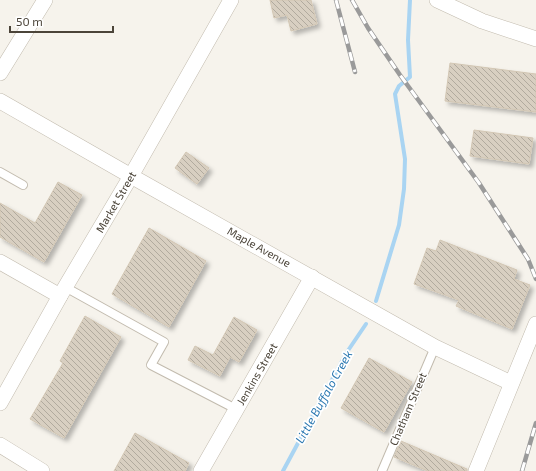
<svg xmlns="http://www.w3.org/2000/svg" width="536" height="471" viewBox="0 0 536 471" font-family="'Exo 2',sans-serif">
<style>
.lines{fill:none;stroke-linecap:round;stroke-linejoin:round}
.stream{stroke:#a9d4f2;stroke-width:4}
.building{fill:url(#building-back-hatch);stroke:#d3c7b4;filter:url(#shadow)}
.service-casing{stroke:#c2bbae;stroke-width:10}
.minor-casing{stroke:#c2bbae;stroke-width:16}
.service{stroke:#fff;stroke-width:8}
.minor{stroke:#fff;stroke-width:15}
.rail-casing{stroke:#9a9a9a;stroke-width:4.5}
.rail{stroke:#fff;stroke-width:3;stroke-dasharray:9;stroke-linecap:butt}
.labels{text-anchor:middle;stroke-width:3.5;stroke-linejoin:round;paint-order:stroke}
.street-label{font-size:11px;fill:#4b4439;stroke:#fff}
.water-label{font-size:12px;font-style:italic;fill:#2e7ab2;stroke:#fff}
</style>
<defs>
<pattern id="building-back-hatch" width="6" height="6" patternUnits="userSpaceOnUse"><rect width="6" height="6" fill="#d8cfc1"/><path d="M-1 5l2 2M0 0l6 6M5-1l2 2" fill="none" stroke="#b1aa9e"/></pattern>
<filter id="shadow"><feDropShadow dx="3.5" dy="3.5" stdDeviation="2" flood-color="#0004"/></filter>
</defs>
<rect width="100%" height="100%" fill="#f6f3ec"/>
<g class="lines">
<!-- stream -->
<g class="stream">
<path d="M376,301L399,225L404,189L405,159L395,94L399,86L410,77L408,40L410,0"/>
<path d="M283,471L347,352L366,324"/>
</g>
</g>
<!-- building -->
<g class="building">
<path d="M270,0H311L317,24L291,31L287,15L274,18Z"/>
<path d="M450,63L536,74V112L445,101Z"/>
<path d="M474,130L533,138L529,164L470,156Z"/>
<path d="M186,152L209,168L197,184L175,168Z"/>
<path d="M58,182L82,195L44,262L0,237V203L35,223Z"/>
<path d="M149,228L206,261L169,327L112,294Z"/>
<path d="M440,240L517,270L514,279L530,285L512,329L456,306L459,300L414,284L427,248L436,251Z"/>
<path d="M85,316L121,337L64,438L30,419L63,363L60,361Z"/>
<path d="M234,317L257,330L239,362L230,357L220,376L188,360L195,346L213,355Z"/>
<path d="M369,358L412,382L384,432L341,408Z"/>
<path d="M135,433L189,463L185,471H114Z"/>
<path d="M401,441L467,469V471H428L394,457Z"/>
</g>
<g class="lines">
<defs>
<g id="service">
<path d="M0,172L23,185"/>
<path d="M65,287L164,342L151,365L236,409"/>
<path d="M382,471L435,347"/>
</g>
<g id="minor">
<path d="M437,0L482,21L536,39"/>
<path d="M0,73L45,0"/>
<path d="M0,101L131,176L435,347L511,383"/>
<path d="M0,262L60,296"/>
<path d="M0,403L60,296L131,176L231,0"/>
<path d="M0,445L42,471"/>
<path d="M201,471L312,277"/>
<path d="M476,471L536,324"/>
</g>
</defs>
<!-- service casing -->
<use href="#service" class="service-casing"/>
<!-- minor casing -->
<use href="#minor" class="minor-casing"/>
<!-- service -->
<use href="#service" class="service"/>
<!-- minor -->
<use href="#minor" class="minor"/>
<defs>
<g id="rail">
<path d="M336,0L355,72"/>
<path d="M352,0L368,28L400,75L479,183L528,259L536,279"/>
<path d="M522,471L536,423"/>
</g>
</defs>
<!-- rail casing -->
<use href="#rail" class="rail-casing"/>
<!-- rail -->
<use href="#rail" class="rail"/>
</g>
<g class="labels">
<!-- street labels -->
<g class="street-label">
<text transform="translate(116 202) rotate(-60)" y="4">Market Street</text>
<text transform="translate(259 247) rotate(29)" y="4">Maple Avenue</text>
<text transform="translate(257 374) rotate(-60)" y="4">Jenkins Street</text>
<text transform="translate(408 409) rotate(-67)" y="4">Chatham Street</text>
</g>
<!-- water labels -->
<g class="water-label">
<text transform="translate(324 397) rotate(-61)" y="4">Little Buffalo Creek</text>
</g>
</g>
<!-- scale -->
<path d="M10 26v6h103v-6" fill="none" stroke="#4b4439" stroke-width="2"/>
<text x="16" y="26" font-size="12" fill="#4b4439" stroke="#ffffff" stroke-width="3" paint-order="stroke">50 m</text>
</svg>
